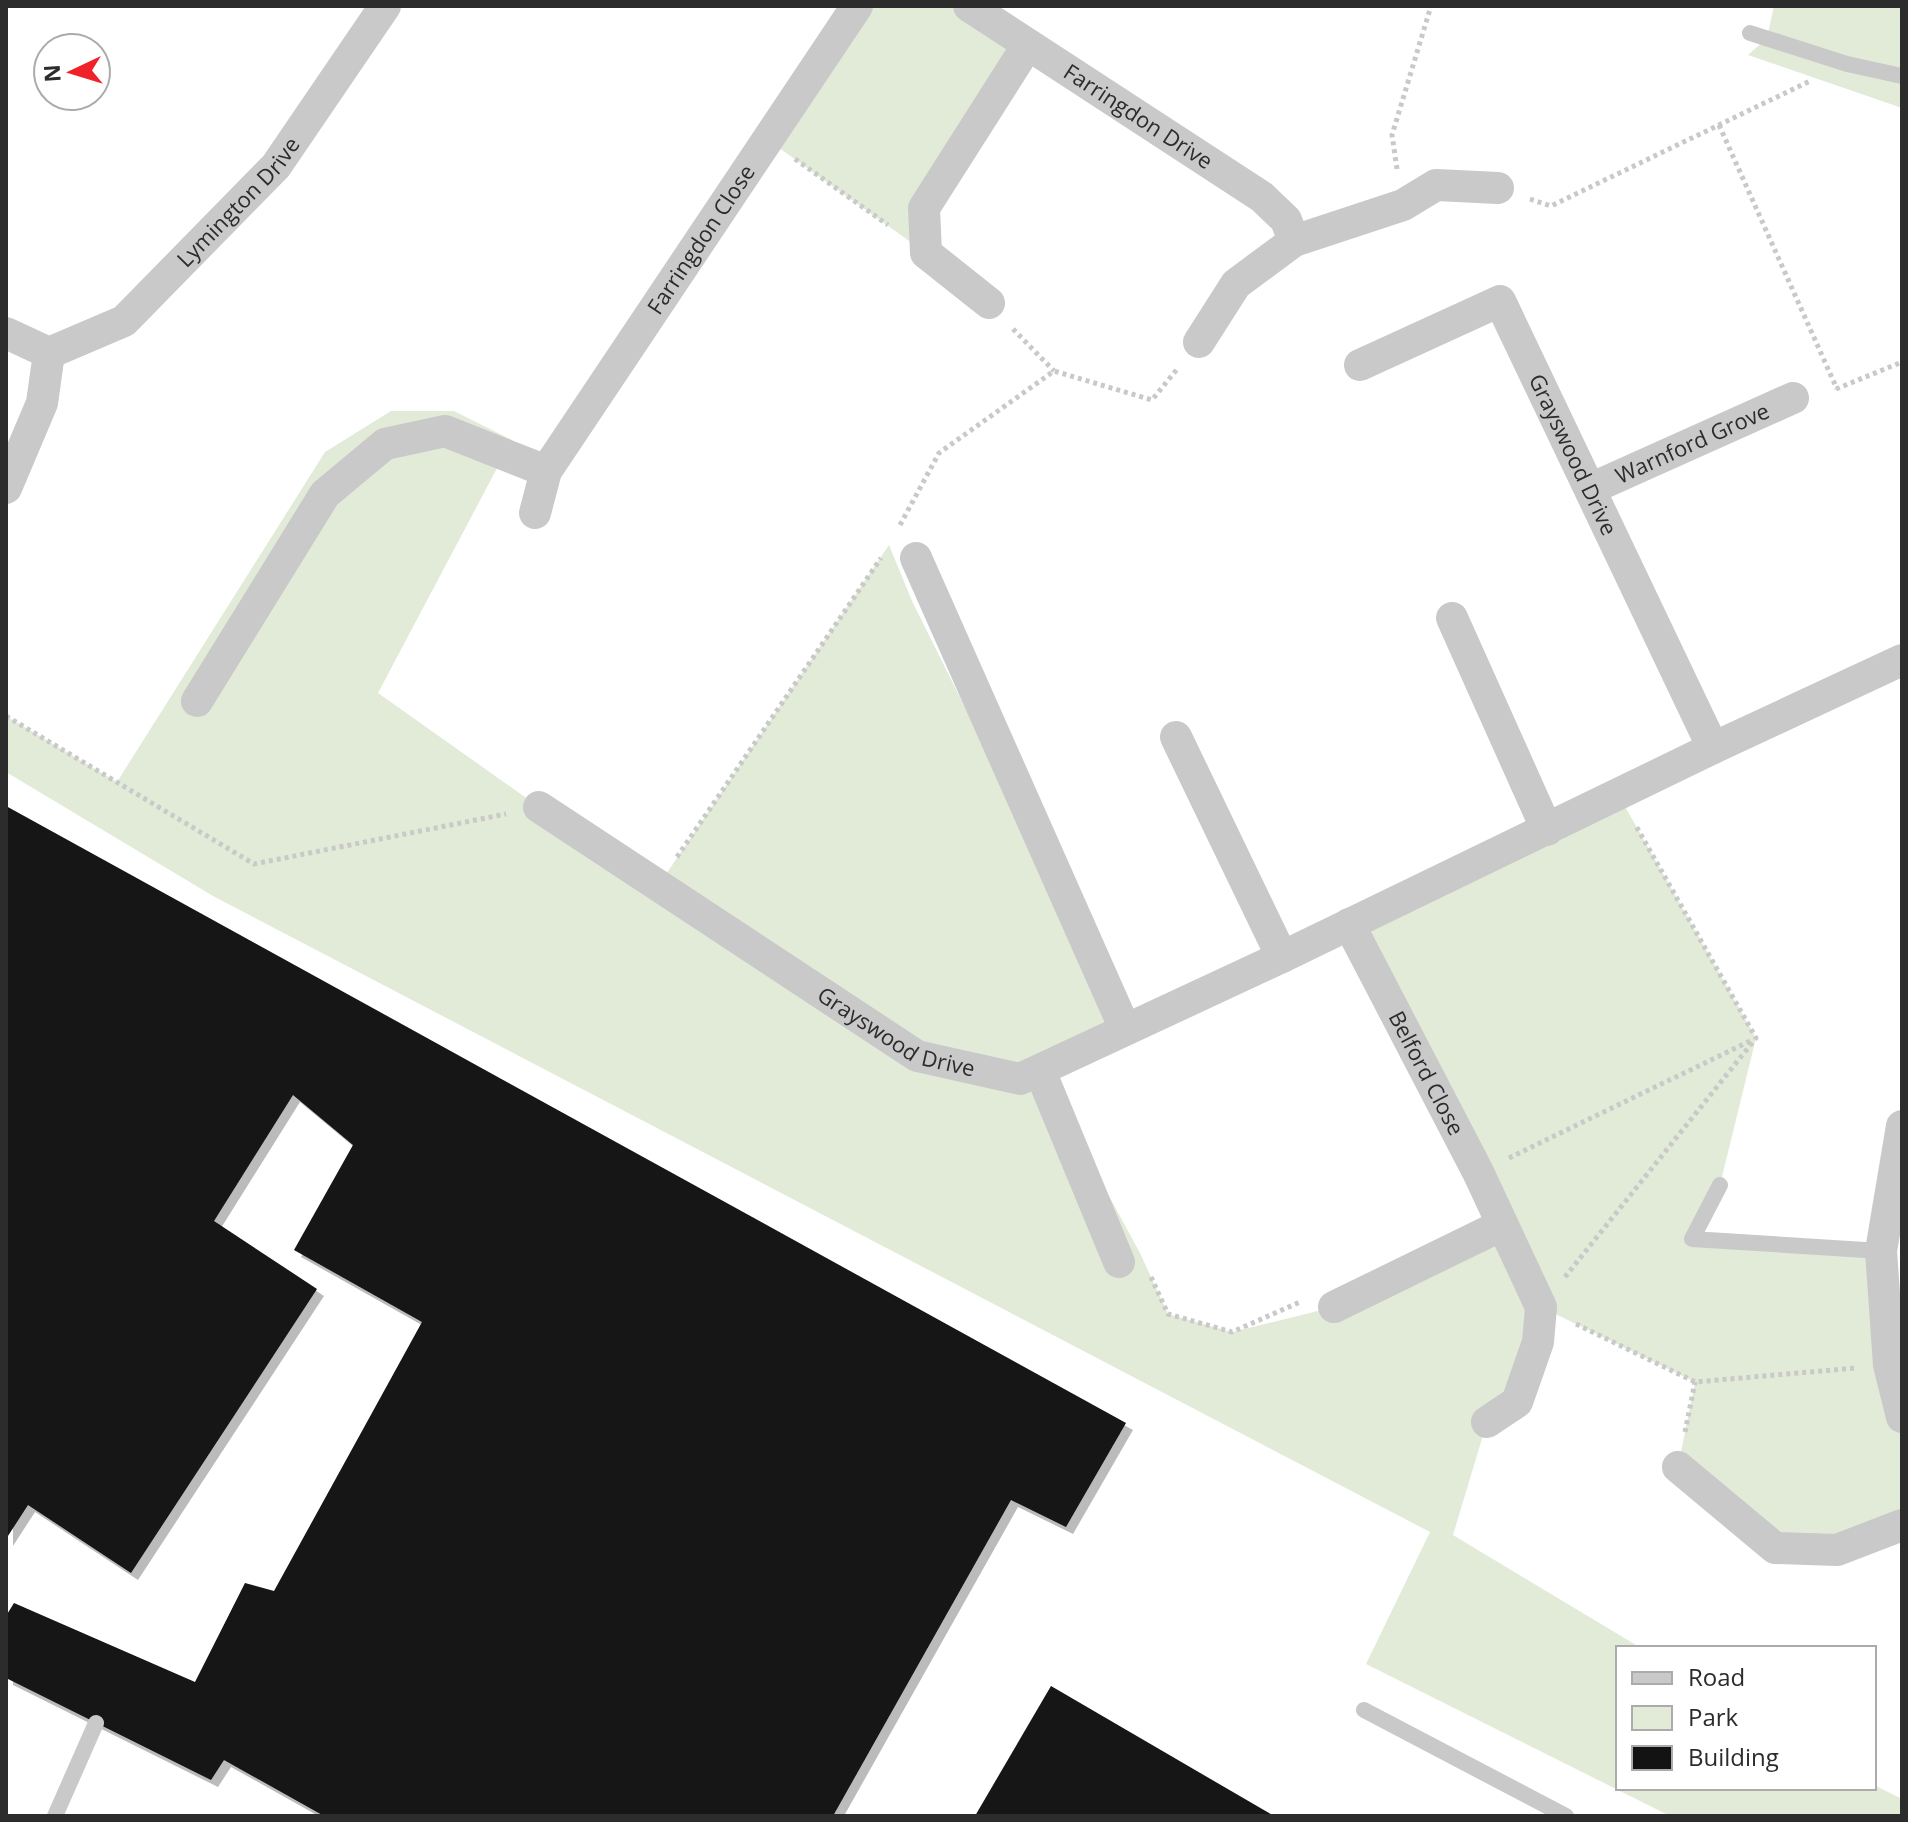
<svg xmlns="http://www.w3.org/2000/svg" width="1908" height="1822" viewBox="0 0 1908 1822" font-family="'Open Sans',sans-serif">
<style>
.green{fill:#e2ebd8}
.building{fill:#131313;filter:url(#shadow)}
.lines{fill:none;stroke-linecap:round;stroke-linejoin:round}
.path{stroke:#c9c9c9;stroke-width:5;stroke-dasharray:4 4;stroke-linecap:butt}
.service{stroke:#c9c9c9;stroke-width:16}
.minor{stroke:#c9c9c9;stroke-width:32}
.labels{text-anchor:middle;stroke-width:8;stroke-linejoin:round;paint-order:stroke}
.street-label{font-size:22px;fill:#2c2c2c;stroke:#fff}
</style>
<defs>
<filter id="shadow"><feDropShadow dx="7" dy="7" stdDeviation="0" flood-color="#0004"/></filter>
</defs>
<rect width="100%" height="100%" fill="#fff"/>
<!-- green -->
<g class="green">
<path d="M857,6H969L1027,46L925,208L926,253L768,140Z"/>
<path d="M1774,6H1902V108L1748,55L1767,38Z"/>
<path d="M391,411H454L512,440L378,693L539,807L658,886L889,545L912,601L1125,1029L1041,1071L1140,1253L1168,1314L1232,1332L1334,1307L1502,1225L1349,924L1619,796L1756,1038L1720,1185L1692,1238L1881,1251L1902,1417V1525L1775,1548L1678,1467L1695,1382L1541,1307L1538,1342L1487,1422L1453,1535L1641,1648H1618V1788H1874V1785L1902,1799V1816H1670L1366,1664L1430,1532L213,896L6,772V716L117,782L325,452Z"/>
</g>
<!-- building -->
<g class="building">
<path d="M6,806L1126,1423L1066,1527L1011,1500L833,1816H324L224,1760L211,1780L6,1678V1616L14,1603L195,1682L245,1583L274,1591L422,1322L294,1250L353,1145L293,1095L214,1221L317,1289L131,1573L28,1505L6,1539Z"/>
<path d="M1051,1686L1274,1816H975Z"/>
</g>
<g class="lines">
<!-- path -->
<g class="path">
<path d="M1719,125L1837,389"/>
<path d="M795,159L888,225"/>
<path d="M1397,169L1392,135L1431,6"/>
<path d="M1530,199L1551,206L1810,81"/>
<path d="M1013,329L1054,371"/>
<path d="M1836,389L1902,362"/>
<path d="M900,525L939,453L1054,371L1152,400L1178,368"/>
<path d="M6,716L254,864L506,814"/>
<path d="M677,857L881,558"/>
<path d="M1509,1158L1752,1040"/>
<path d="M1151,1277L1168,1314L1232,1332L1300,1302"/>
<path d="M1565,1277L1756,1038L1636,826"/>
<path d="M1576,1324L1695,1382L1856,1368"/>
<path d="M1685,1432L1695,1382"/>
</g>
<!-- service -->
<g class="service">
<path d="M1750,33L1847,64L1902,76"/>
<path d="M1720,1185L1692,1239L1881,1251"/>
<path d="M1364,1710L1566,1816"/>
<path d="M55,1816L96,1723"/>
</g>
<!-- minor -->
<g class="minor">
<path id="s1" d="M969,6L1262,197L1286,220L1294,241"/>
<path d="M989,303L926,253L924,208L1027,46"/>
<path id="s2" d="M6,333L49,353L124,321L276,166L385,6"/>
<path d="M1199,342L1236,284L1294,241L1403,205L1436,185L1498,188"/>
<path id="s3" d="M1360,365L1500,301L1713,748"/>
<path d="M6,488L42,403L49,353"/>
<path id="s4" d="M1590,489L1793,398"/>
<path id="s5" d="M535,513L546,471L857,6"/>
<path d="M916,558L1125,1029"/>
<path d="M1452,618L1547,830"/>
<path d="M197,701L325,494L385,444L445,431L546,471"/>
<path d="M1176,737L1282,957"/>
<path id="s6" d="M539,807L917,1056L1020,1079L1282,957L1713,748L1902,660"/>
<path id="s7" d="M1349,924L1478,1172L1541,1307L1538,1342L1517,1402L1487,1422"/>
<path d="M1040,1071L1119,1262"/>
<path d="M1902,1126L1881,1251L1889,1365L1902,1417"/>
<path d="M1334,1307L1502,1225"/>
<path d="M1678,1467L1775,1548L1837,1550L1902,1525"/>
</g>
</g>
<g class="labels">
<!-- street labels -->
<g class="street-label">
<text dy="8" stroke="none"><textPath href="#s1" startOffset="202">Farringdon Drive</textPath></text>
<text dy="8" stroke="none"><textPath href="#s2" startOffset="294">Lymington Drive</textPath></text>
<text dy="8" stroke="none"><textPath href="#s5" startOffset="322">Farringdon Close</textPath></text>
<text dy="8" stroke="none"><textPath href="#s4" startOffset="112">Warnford Grove</textPath></text>
<text dy="8" stroke="none"><textPath href="#s3" startOffset="324">Grayswood Drive</textPath></text>
<text dy="8" stroke="none"><textPath href="#s6" startOffset="424">Grayswood Drive</textPath></text>
<text dy="8" stroke="none"><textPath href="#s7" startOffset="168">Belford Close</textPath></text>
</g>
</g>
<!-- border -->
<rect width="1908" height="1822" fill="none" stroke="#2c2c2c" stroke-width="16"/>
<!-- legend -->
<rect x="1616" y="1646" width="260" height="144" fill="#ffffff" stroke="#ababab" stroke-width="2"/>
<rect x="1632" y="1672" width="40" height="12" fill="#c9c9c9" stroke="#ababab" stroke-width="2"/>
<text x="1688" y="1686" font-size="24" fill="#2c2c2c">Road</text>
<rect x="1632" y="1706" width="40" height="24" fill="#e2ebd8" stroke="#ababab" stroke-width="2"/>
<text x="1688" y="1726" font-size="24" fill="#2c2c2c">Park</text>
<rect x="1632" y="1746" width="40" height="24" fill="#131313" stroke="#ababab" stroke-width="2"/>
<text x="1688" y="1766" font-size="24" fill="#2c2c2c">Building</text>
<!-- north arrow -->
<g transform="translate(72 72) rotate(266)"><circle r="38" fill="#ffffff" stroke="#ababab" stroke-width="2"/>
<path d="M0-6L14 30L0 20L-14 30Z" fill="#f02129"/>
<text y="-12" font-size="22" font-weight="bold" text-anchor="middle" fill="#2c2c2c">N</text>
</g>
</svg>
